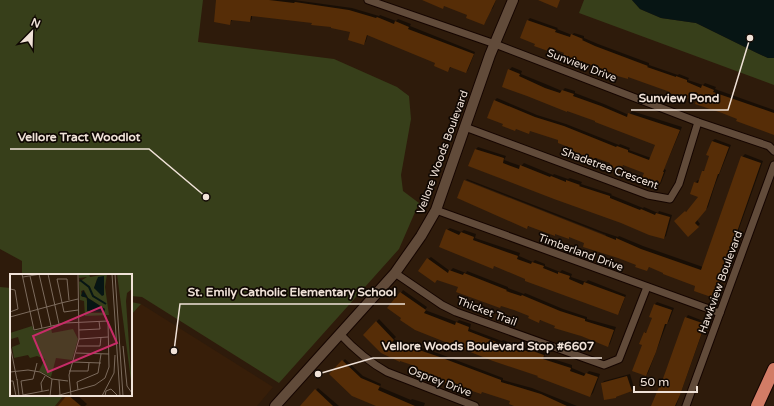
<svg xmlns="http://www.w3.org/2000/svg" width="774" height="406" viewBox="0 0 774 406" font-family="'Varela Round',sans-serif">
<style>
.built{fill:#371e09}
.green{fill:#373f1a}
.water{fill:#071514}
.shadow{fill:#0007}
.building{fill:#562d07}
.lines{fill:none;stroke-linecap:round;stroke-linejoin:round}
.street-casing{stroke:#150500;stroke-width:9}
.secondary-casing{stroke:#150500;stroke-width:12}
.highway-casing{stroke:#150500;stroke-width:14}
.street{stroke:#614b3a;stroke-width:7}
.secondary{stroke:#614b3a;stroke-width:10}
.highway{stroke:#d27c66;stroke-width:12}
.labels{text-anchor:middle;stroke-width:3.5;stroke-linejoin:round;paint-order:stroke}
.street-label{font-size:11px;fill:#f0e2d8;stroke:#100803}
.inset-river{fill:none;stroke:#071514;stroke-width:2}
.inset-road{fill:none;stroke:#7c6b5d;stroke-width:1}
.view{fill:#c72c68;fill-opacity:0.15;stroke:#c72c68;stroke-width:2}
.inset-edge{fill:none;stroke:#f0e2d8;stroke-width:2}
.leader{fill:none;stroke:#f0e2d8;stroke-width:1.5}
.callout-dot{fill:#f0e2d8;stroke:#100803;stroke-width:1.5}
.callout-label{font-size:12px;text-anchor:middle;font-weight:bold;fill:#f0e2d8;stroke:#100803;stroke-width:3.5;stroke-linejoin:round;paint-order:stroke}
</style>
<rect width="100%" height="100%" fill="#2e1b0b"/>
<!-- built -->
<path class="built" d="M141,304L273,387L257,406H55L64,395H131V315Z"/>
<!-- green -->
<g class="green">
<path d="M0,0H203L198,42L334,59L397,87L409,96L411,119L401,175L403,191L419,203L399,249L279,383L142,297L131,296V275H22V261L0,249Z"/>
<path d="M584,0H632L640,9L661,18L696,23L757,53L768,58H774V85L579,13Z"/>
<path d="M0,287L11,288V395H64L55,406H0Z"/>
<path d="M131,302L141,304L131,315Z"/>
</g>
<!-- water -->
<path class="water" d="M632,0H774V58H768L757,53L696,23L661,18L640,9Z"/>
<!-- shadow -->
<g class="shadow">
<path d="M217,0H294L352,8L379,16L380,15L396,21L398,19L411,24L410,26L475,52L468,70L466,72L451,67L448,71L437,62L368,34L366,41L364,44L352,31L313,22L252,15V19L250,21L233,19L230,23Z"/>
<path d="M430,0H496L493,8L490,11L486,21L484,24L468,15L445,5L442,8Z"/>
<path d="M530,18L558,28L557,29L572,35L574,33L584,36V38L598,44L649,63V65L678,75L679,74L689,78L688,80L703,85L705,83L716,87L715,89L774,110V134L697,101L629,76L627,78L551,47L548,50L528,20Z"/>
<path d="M512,67L522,71L521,74L548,85L562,91L565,88L575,91V93L604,104L629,115L632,111L682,127L664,169L666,170L661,183L659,185L645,172L624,164L620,170L612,162L572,147L560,140L531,130L528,133L504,123L495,100L497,98L537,115L566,124L619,145L620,144L630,148L629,150L651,158L657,145L568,110L509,70Z"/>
<path d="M715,139L731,145L715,185L708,207L697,220L700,224L688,235L675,221L688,210L700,197L695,183L698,180L700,181L703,171L706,169L711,155L712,141Z"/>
<path d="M478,147L506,156L504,160L521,166L524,163L553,175L554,174L568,179L570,178L582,182L581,184L612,194L611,195L643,208L644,207L658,213L659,211L672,215L666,236L664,238L469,166L476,149Z"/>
<path d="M745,154L763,161L716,294L714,297L697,286L665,272L650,266L647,270L637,264L569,236L556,233L554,235L530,225L527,228L458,198L605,237L606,235L466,180L467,179L603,232L618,237L619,236L643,246L703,267L742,157Z"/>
<path d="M450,228L461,232L464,230L476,234L475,238L520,253L519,256L533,262L535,260L545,264V266L560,272L562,270L572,274L571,277L586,282L588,280L626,295L620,311L618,314L495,265L493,267L447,230Z"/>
<path d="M431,257L450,271L453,268L466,273L467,271L508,287V288L524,294L525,293L563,309L587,317V319L616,327L610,344L607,346L541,320L539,322L530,315L459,287L428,259Z"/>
<path d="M403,290L427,307L425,310L457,322L459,320L471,324L470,329L502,341L503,340L532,350L533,348L546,353L544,356L572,365V368L586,374L589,371L600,374L593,393L590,396L539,375L415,329L401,293Z"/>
<path d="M657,302L674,308L669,321L667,323L648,373L646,375L643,344L644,333L648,331L653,318L650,317L655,304Z"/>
<path d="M688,315L706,322L676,406H652L662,386L686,318Z"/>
<path d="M379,319L396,337L394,339L411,348L413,345L440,354L503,378V380L532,388L577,406H517L512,401L445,379L419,366L401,360L364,335Z"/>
<path d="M345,359L363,376L381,384L380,387L411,400L412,399L425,403L424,406H378L331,374Z"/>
<path d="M630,374L634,388L632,390L616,397L602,383L604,381Z"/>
<path d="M318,388L339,406H303L302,405Z"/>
<path d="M68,395H77L87,404L85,406H59Z"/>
</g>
<!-- building -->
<g class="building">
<path d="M216,0H269L294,3L295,2L349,10L376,18L377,17L394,24L395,21L409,27L408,29L474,54L466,73L450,67L448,72L434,66L435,63L367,35L364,45L348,40L350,32L331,28V27L311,25L312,23L251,16L250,22L231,20L230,25L214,22Z"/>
<path d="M422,0H496L484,25L466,18L467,15L444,6L443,9Z"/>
<path d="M538,0H560L557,8Z"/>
<path d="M527,20L556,30L555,32L570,37L571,34L583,39L582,40L595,46L648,66L647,67L676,77V76L687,80V82L701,88L702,85L714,90L713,92L774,113V135L736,121L737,119L722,113L695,104L696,101L681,96V97L669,93L670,92L628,77V79L614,75L603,70V69L563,55L564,53L549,47L548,51L534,46L535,44L520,38Z"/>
<path d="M508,69L520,74L519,76L545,88L560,93L562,90L574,94L573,96L601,106L627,117L628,113L680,130L663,172H664L659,186L641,180L644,173L623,165L621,171L609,166L610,163L596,158L595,160L570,150L571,148L558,143V140L530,131L529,134L516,129L515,131L502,126L503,124L487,118L494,100L535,117L564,126L616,147L617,146L628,150V152L649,160L655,145L595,122V121L567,111V112L527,96L502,87Z"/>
<path d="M712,141L729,147L719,174H718L706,210L695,223L699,227L688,237L674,221L685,211L686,212L698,197L690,194L694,182L698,183L702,171H704L709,156L706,155Z"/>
<path d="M475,149L504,158L503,163L519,169L520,165L550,177L551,176L566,182V180L580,185L579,186L610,196V198L640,210L641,209L655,215L656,213L670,217L664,239L649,235L621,223L554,199L468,166Z"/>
<path d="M741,156L761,163L714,298L694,291L695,286L663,274V273L649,267L647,271L635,267L636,265L618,258L583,247L584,243L569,237V239L555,234V236L528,226L527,229L457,198L464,180L601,234L616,240V238L641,249L701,270Z"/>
<path d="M446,229L459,235L461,232L474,237L473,240L518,256L517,259L531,264L532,262L544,266L543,268L558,274V272L570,276L569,279L583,285L584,282L625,297L618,315L525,281V279L494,266L493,269L439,247Z"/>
<path d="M427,258L448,273L449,270L463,275L464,273L507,290L506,291L521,296L522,295L560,311L585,319V321L614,330L608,347L581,336L554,328L555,326L540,320L539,323L528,318L529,316L514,310L501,306L500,308L456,292L458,287L437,280L435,283L418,271Z"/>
<path d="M400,292L426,310L424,313L455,325L456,322L469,327L468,331L499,343L500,342L529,352L530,350L544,355L543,359L571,368L570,371L584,376L586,373L598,377L590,397L537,377L538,376L493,361L415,330L400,320L401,318L387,308Z"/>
<path d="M654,304L672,310L667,324H665L656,352L646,376L632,371L642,345L639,344L644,332L646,333L652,318L649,317Z"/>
<path d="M685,317L705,324L680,395L675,406H651L659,387H660Z"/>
<path d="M376,321L394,340L392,342L409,351L410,347L437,356L501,380V382L541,394L567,406H514L509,404L510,401L482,392L481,394L455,385L454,386L442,382L443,379L416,371L418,367L400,361V362L381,353L363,335Z"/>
<path d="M342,360L361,378L380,386L378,390L415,406H376L352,396L329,374Z"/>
<path d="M627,376L632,391L616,397V398L604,400L601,383Z"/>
<path d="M315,389L333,406H300Z"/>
<path d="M67,395H68L81,406H58Z"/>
</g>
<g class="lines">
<defs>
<g id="street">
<path d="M368,0L495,44L698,122L769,146L774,151"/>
<path d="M465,127L648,195L670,199L679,184L698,122"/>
<path d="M436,210L720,313"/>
<path d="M395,273L442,305L456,312L604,365L619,359L647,287"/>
<path d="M340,334C354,349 369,362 387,372L475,406"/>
<path d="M686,406L774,165"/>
</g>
<path id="secondary" d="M275,406L395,273L421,236L436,210L490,55L513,0"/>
<path id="highway" d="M757,406L774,369"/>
</defs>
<!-- street casing -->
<use href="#street" class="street-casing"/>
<!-- secondary casing -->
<use href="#secondary" class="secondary-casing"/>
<!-- highway casing -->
<use href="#highway" class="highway-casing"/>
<!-- street -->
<use href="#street" class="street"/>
<!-- secondary -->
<use href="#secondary" class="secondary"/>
<!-- highway -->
<use href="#highway" class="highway"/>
</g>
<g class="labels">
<!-- street labels -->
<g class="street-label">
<text transform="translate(582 65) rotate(21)" y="4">Sunview Drive</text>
<text transform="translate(442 152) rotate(-70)" y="4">Vellore Woods Boulevard</text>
<text transform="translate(610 168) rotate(20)" y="4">Shadetree Crescent</text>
<text transform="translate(581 252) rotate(20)" y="4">Timberland Drive</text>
<text transform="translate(720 282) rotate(-70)" y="4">Hawkview Boulevard</text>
<text transform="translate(487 311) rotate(21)" y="4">Thicket Trail</text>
<text transform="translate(440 381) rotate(21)" y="4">Osprey Drive</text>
</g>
</g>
<!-- overview -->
<g transform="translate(10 274)">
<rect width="122" height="122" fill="#2e1b0b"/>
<path d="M69,0H79L80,3L97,0L95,13L99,41L75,42L74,27L70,26L69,8L77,3L69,4ZM94,3L93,13L94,21L84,14L87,5ZM74,16L78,24L95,35L93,39H80L76,23H72L71,17ZM107,0H122V15L117,19L116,27L122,114ZM22,52L24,57L41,54L42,59L63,55L68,65L62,86L46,84L41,103L29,97L35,85L27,82L20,84L18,81L4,84L2,73L10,70L8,63L1,65L0,59Z" fill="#373f1a" fill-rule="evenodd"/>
<path d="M94,2V21L92,22L84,14L88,3ZM73,16L78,24L95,35L94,38L77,37V24L71,22Z" fill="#071514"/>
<path class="inset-river" d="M70,6L79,13L83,22L96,30"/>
<path class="inset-road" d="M12,0L24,56L55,49L98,47L99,93L95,104L85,111L46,122M29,0L41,52M38,0L49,50M102,0L110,122M105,0L113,122M20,2L32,54M13,3L31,0M0,15L5,16L8,35L0,38M59,26L57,5H47L54,38L68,36M51,29L68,25M0,43L51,29M69,56L90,55L89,47M69,65L98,63M0,71L7,106M68,72H90L91,63M113,72L117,112L122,119M66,79L99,80M63,88L91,89M27,89L23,105L11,107L13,121L39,116M59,97H78L79,89M0,98L18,96L30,98L42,105L58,107M7,105L9,122M49,106L50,121M0,107H3L6,122M68,116L67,108L88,99L91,80M32,117L31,109L35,102M40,122L42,105M61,122L59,101L69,65L68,0M92,122L104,99L105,81M95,122L96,117L101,115L108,122"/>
<path class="view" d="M91,33L107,69L38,98L23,62Z"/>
<rect width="122" height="122" class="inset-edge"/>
</g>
<!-- callouts -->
<path class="leader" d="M750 38L728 110H631M206 197L149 149H10M174 351L180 304H405M318 374L373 358H602"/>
<g class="callout-dot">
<circle cx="750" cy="38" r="4"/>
<circle cx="206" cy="197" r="4"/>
<circle cx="174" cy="351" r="4"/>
<circle cx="318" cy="374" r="4"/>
</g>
<g class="callout-label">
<text x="679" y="102">Sunview Pond</text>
<text x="79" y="141">Vellore Tract Woodlot</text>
<text x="292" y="296">St. Emily Catholic Elementary School</text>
<text x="488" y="350">Vellore Woods Boulevard Stop #6607</text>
</g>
<!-- north arrow -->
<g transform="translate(32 32) rotate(23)" stroke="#100803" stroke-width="3" paint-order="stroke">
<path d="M0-3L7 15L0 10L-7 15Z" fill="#f0e2d8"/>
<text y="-6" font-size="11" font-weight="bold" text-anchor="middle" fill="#f0e2d8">N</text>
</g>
<!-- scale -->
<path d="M634 386v6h63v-6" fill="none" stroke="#f0e2d8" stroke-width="2"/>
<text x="640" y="386" font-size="12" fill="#f0e2d8" stroke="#100803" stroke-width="3" paint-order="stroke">50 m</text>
</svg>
